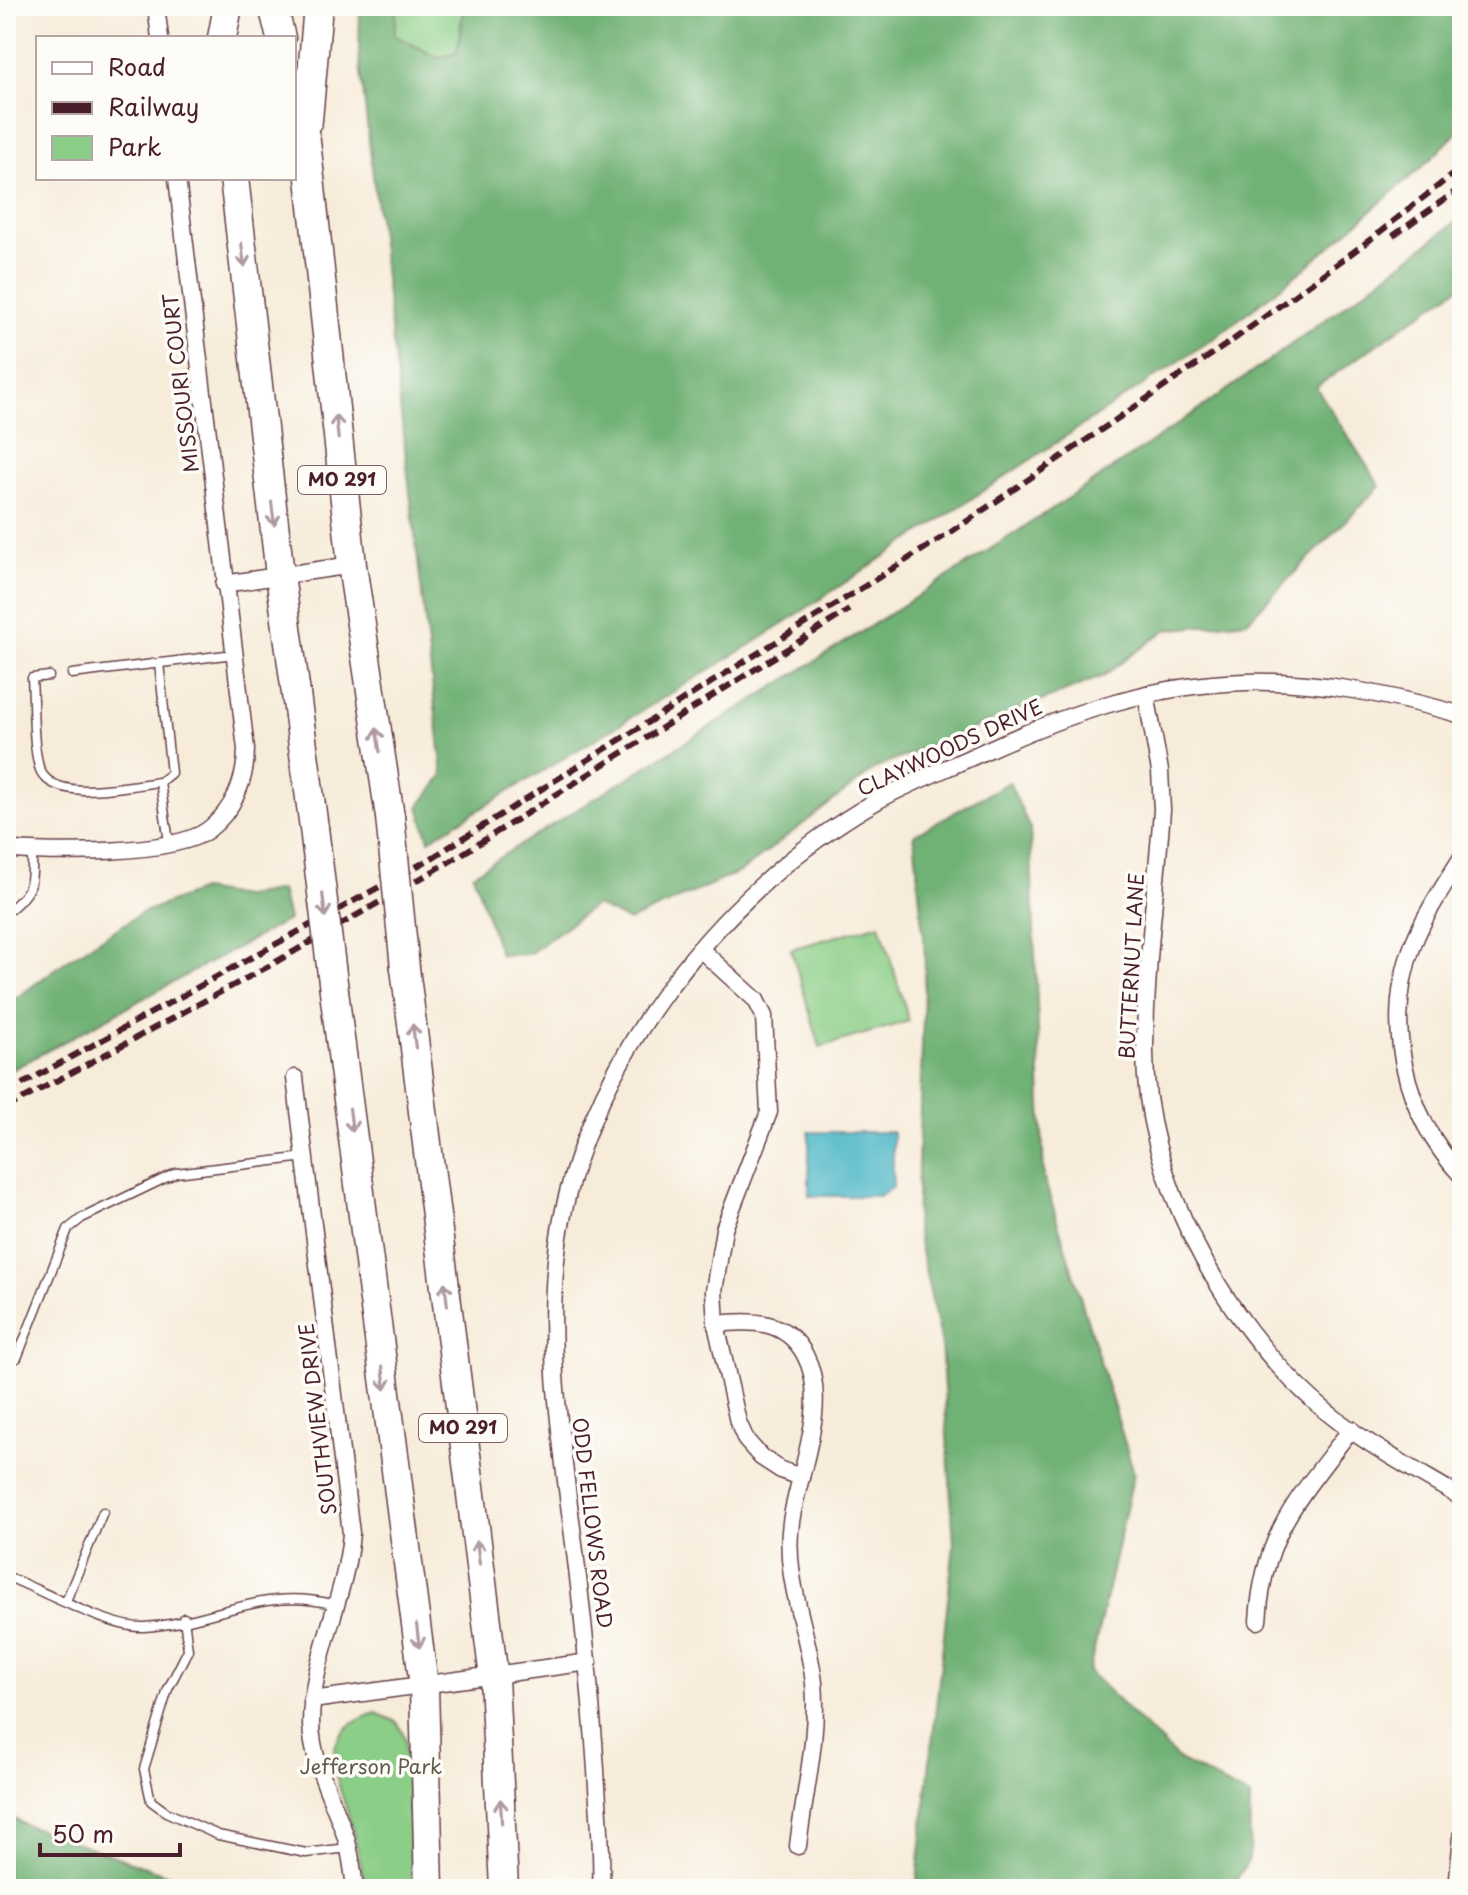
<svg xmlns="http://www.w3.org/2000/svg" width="1468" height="1895" viewBox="0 0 1468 1895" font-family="'Playpen Sans',sans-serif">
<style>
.green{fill:#8bce87;stroke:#6a7659;stroke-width:2}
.forest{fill:#70b174;stroke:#5d6850;stroke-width:2}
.water{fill:#4ab6c6;stroke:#4a6a78;stroke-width:2}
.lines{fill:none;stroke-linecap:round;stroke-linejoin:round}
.lane-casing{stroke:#643e45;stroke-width:11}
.street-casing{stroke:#643e45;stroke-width:19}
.highway-casing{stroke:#643e45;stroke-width:31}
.lane{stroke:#fff;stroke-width:8}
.street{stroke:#fff;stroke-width:16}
.highway{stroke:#fff;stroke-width:28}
.rail{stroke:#4a1f2b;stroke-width:6;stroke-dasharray:12 6;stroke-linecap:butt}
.highway-bridge-casing{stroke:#643e45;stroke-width:31;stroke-linecap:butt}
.highway-bridge{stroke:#fff;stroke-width:28}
.oneway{stroke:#ae9aa0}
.labels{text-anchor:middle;stroke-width:7;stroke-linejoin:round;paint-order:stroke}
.shield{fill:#fdfcf7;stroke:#806168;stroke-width:2}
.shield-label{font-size:18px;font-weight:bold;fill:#4a1f2b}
.street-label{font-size:20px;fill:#4a1f2b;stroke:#fdfcf7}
.park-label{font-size:20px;fill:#615c4b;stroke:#fdfcf7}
</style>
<rect width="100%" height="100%" fill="#fdfcf7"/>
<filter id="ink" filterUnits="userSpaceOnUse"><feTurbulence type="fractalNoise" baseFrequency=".0125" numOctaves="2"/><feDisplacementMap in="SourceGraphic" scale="16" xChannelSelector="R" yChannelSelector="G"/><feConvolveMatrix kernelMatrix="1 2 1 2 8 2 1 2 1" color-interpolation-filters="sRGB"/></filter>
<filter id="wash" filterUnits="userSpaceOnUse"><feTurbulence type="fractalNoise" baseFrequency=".006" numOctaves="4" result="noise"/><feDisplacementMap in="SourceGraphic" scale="32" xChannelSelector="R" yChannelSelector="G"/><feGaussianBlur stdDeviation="1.8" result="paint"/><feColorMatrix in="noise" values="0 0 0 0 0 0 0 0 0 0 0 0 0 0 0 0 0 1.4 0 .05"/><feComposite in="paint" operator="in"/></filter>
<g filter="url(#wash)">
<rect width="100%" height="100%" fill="#f7ecda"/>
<!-- green -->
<g class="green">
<path d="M397,6H464L457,53L438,58L394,35Z"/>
<path d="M880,924L909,1021L820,1047L791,949Z"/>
<path d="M376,1713L397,1722L405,1738L413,1889H366C361,1866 357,1843 350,1821C337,1775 312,1733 376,1713Z"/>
</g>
<!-- forest -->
<g class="forest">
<path d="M360,6H397L394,35L438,58L457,53L464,6H1462V127L1432,158L1304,269L1217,336L757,641L429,840L419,807L443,775L359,55Z"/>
<path d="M1462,217V285L1316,387L1380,486L1247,621L1166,630L1103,676L876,768L742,871L629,921L595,905L529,954L500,955L473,874C809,665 1150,460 1462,217Z"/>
<path d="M1009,782L1030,829L1044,1178L1134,1473L1089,1672L1179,1760L1250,1797L1249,1860L1230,1889H916L954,1544L941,1343L916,1228L925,956L914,835Z"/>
<path d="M201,890L243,897L281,890L288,920L6,1073V1006L66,961L142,913Z"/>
<path d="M6,1815L24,1824L207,1889H6Z"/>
</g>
<!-- water -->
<path class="water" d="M809,1132H893V1187L879,1196H809Z"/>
</g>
<g filter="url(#ink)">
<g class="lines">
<defs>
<g id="lane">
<path d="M159,663L171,773L160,782"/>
<path d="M72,674L234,654"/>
<path d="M49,676L32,678C34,706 32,740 39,767C50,805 130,785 160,782L169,842"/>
<path d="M6,913C32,892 33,885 32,852"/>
<path d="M17,1358L68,1229L82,1218L176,1173L305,1157"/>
<path d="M6,1576C39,1589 111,1629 144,1627C214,1623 261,1585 336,1605"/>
<path d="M66,1601L103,1512"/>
<path d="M184,1618L188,1650L168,1689L144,1769L151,1801L166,1812L218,1835L306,1853L348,1848"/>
</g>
<g id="street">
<path d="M156,6L160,38"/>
<path d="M224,584L352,565"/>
<path d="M1146,694L1160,771L1162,810C1156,890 1145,972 1145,1052C1145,1179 1222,1319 1315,1402C1359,1441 1412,1468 1462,1498"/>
<path d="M6,849C48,854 175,855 208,830C233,811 246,781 246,749L177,178"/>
<path d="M1462,857C1445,885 1426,912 1414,942C1382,1023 1404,1114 1462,1176"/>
<path d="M700,949L756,1000L764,1016L769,1112L724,1229L714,1291L716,1324L738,1422L746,1440L761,1457L781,1470L801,1477"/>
<path d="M295,1078L351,1533C346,1599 311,1657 311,1724C312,1763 333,1799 345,1835C351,1852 353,1871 355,1889"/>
<path d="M716,1324C751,1320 786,1319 805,1355C831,1403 798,1473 791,1522C783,1577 808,1629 814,1683C819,1736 804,1794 798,1846"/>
<path d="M1258,1621C1263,1532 1300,1497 1351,1429"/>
<path d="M312,1700L589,1662"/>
<path d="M601,1889C603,1849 598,1810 596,1770C590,1678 580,1588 568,1497C558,1418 548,1340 556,1260C574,1076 717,892 875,802C906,784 941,771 974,756C1060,716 1150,684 1246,682C1320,680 1391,695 1462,715"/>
<path d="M1457,1889L1462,1836"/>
</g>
<g id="highway">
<path d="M273,6L281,38"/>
<path d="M222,38L228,6"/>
<path d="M294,92L306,141L352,565L390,817"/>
<path d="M308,120L318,6"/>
<path d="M234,178L280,575L314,828"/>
<path d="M405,968L494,1678L504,1889"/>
<path d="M337,1015L424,1686L429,1889"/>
</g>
</defs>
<!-- lane casing -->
<use href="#lane" class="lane-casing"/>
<!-- street casing -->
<use href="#street" class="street-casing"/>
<!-- highway casing -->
<use href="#highway" class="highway-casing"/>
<!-- lane -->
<use href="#lane" class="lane"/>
<!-- street -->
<use href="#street" class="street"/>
<!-- highway -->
<use href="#highway" class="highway"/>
<!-- rail -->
<g class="rail">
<path d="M1393,236L1462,187"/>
<path d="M6,1093L430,859L951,532L1233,340L1371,239L1462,167"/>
<path d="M6,1108L269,966L454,859L849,610"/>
</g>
<defs>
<g id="highway-bridge">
<path d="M390,817L405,968"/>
<path d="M314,828L337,1015"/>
</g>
</defs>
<!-- highway-bridge casing -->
<use href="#highway-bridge" class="highway-bridge-casing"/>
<!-- highway-bridge -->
<use href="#highway-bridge" class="highway-bridge"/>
</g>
<!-- one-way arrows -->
<defs><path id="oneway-shaft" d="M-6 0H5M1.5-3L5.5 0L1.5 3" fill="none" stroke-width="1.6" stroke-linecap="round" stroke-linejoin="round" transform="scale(2)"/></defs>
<g class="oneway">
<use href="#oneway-shaft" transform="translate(243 255) rotate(83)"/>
<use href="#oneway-shaft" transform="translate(337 427) rotate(-96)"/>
<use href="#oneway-shaft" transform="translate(273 514) rotate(83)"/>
<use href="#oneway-shaft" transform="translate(378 740) rotate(-99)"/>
<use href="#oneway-shaft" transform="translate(324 905) rotate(83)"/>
<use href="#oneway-shaft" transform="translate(414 1036) rotate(-97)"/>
<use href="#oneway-shaft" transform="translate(351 1120) rotate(83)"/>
<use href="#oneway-shaft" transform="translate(446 1294) rotate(-97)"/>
<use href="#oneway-shaft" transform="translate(384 1378) rotate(83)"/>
<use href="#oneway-shaft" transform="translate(478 1552) rotate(-97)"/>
<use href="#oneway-shaft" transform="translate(418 1636) rotate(83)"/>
<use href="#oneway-shaft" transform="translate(501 1811) rotate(-93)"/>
</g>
</g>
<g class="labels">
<!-- shield labels -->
<g class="shield">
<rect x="298" y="466" width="88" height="28" rx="6"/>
<rect x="419" y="1414" width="88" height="28" rx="6"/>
</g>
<g class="shield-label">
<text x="342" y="486">MO 291</text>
<text x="463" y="1434">MO 291</text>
</g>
<!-- street labels -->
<g class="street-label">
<text transform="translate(181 383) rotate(-97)" y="7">MISSOURI COURT</text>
<text transform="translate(950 748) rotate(-25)" y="7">CLAYWOODS DRIVE</text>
<text transform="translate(1132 966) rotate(-87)" y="7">BUTTERNUT LANE</text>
<text transform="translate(318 1419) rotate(-97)" y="7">SOUTHVIEW DRIVE</text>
<text transform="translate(592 1523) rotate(83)" y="7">ODD FELLOWS ROAD</text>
</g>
<!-- park labels -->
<g class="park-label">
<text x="371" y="1774">Jefferson Park</text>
</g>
</g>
<!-- margin -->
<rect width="1468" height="1895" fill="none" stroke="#fdfcf7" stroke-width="32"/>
<!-- legend -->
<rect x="36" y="36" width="260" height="144" fill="#fdfcf7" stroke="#b5a4a5" stroke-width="2"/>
<rect x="52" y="62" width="40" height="12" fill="#ffffff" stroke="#b5a4a5" stroke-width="2"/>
<text x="108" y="76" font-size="24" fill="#4a1f2b">Road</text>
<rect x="52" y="102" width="40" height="12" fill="#4a1f2b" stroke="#b5a4a5" stroke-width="2"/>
<text x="108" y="116" font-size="24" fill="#4a1f2b">Railway</text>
<rect x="52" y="136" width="40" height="24" fill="#8bce87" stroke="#b5a4a5" stroke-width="2"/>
<text x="108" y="156" font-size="24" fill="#4a1f2b">Park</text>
<!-- scale -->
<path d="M40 1843v12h140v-12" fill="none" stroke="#4a1f2b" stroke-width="4"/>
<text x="52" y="1843" font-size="24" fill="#4a1f2b" stroke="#fdfcf7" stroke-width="6" paint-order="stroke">50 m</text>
</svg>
